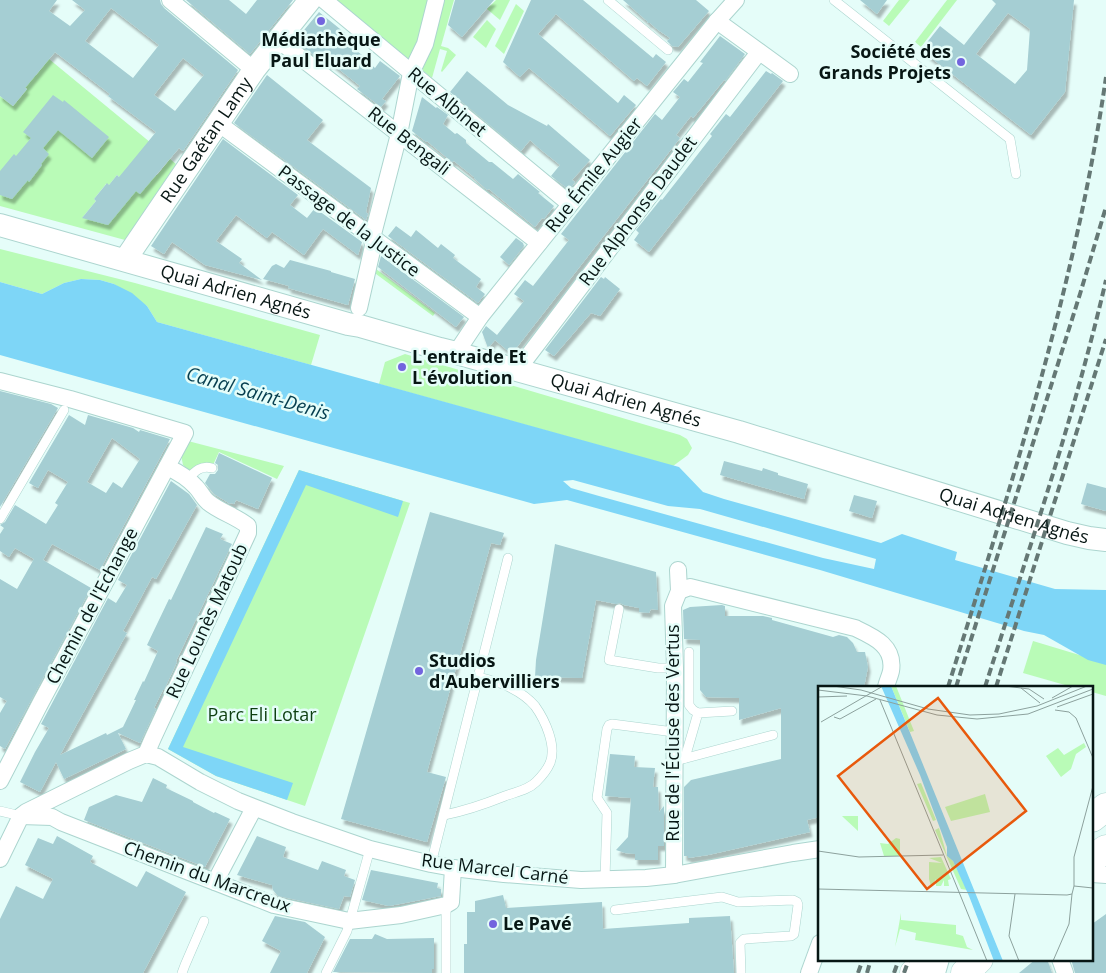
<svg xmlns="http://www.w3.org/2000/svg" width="1106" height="973" viewBox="0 0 1106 973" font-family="'Open Sans',sans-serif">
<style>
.green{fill:#b9fbb7}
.water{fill:#7ed6f7;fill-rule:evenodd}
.building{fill:#a5ced3;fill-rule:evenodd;filter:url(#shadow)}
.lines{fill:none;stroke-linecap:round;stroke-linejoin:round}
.lane-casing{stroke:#acd5cf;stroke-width:10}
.street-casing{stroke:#acd5cf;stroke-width:18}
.secondary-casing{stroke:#acd5cf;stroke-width:24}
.highway-casing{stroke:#acd5cf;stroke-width:29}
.lane{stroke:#fff;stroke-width:9}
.street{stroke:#fff;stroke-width:16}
.secondary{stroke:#fff;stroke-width:22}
.highway{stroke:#fff;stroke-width:28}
.rail{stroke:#657875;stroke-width:4;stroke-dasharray:8 4;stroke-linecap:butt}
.poi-dot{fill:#7364de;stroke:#e5fdf9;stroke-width:2}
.labels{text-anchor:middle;stroke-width:5;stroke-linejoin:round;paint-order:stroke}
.poi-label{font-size:18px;font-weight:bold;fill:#071614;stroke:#e5fdf9;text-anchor:start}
.street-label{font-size:18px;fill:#071614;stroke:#e5fdf9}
.park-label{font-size:18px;fill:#0e3f11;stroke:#e5fdf9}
.water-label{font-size:19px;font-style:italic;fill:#063e4f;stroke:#e5fdf9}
.inset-road{fill:none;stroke:#8ca19d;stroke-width:1}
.view{fill:#e8590c;fill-opacity:0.15;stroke:#e8590c;stroke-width:2.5}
.inset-edge{fill:none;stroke:#071614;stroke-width:2.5}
</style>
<defs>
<filter id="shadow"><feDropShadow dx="2.5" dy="5" stdDeviation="1" flood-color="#0004"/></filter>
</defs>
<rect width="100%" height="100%" fill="#e5fdf9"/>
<!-- green -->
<g class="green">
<path d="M336,0H454L441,46L448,48L456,55L442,72L441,71L447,51L440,49L432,78Z"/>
<path d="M496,0H510L500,20L487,9Z"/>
<path d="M899,0H910L889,26L883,21Z"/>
<path d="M947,0H957L921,47L915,42Z"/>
<path d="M516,4L524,11L504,54L495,46Z"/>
<path d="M487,20L496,29L486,48L473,37Z"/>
<path d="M0,46L36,75L49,59L151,143L121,179L117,175L109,185L106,184L94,199L96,201L82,218L136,190L158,174L170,159L176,164L125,240L0,206V96L13,106L27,89L0,67Z"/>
<path d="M0,249L135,283L320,335L311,365L157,322L147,306L114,284L100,280L81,279L64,283L42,294L0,282Z"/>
<path d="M378,249L381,252L376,269L435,313L433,316L372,271Z"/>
<path d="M405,354L680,435L687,439L692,448L688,455L673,466L379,384L385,362Z"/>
<path d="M188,441L284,466L277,479L219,452L213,465L199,464L190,471L183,465L181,455Z"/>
<path d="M299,470L410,503L305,806L216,776L168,749Z"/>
<path d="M1033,641L1106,663V696L1092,692V687H1072L1023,673Z"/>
</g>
<!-- water -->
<g class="water">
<path d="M81,279L100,280L114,284L132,293L147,306L157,322L679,467L703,492L724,499L881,543L902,534L957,552L955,560L1055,589L1106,590V665L1088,660L1044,635L1024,631L820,570L567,500L534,504L0,355V282L42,294L64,283ZM573,480L668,506L700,509L876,559L874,569L823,558L599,496L571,488L563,481Z"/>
<path d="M299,470L403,501L398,517L306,485L183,747L293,783L287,800L216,776L168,749Z"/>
</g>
<!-- building -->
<g class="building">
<path d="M0,0H57L49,11L70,26L85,10L72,0H160L161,4L164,8L238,70L183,151L179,148L140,194L136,191L108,225L82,218L96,201L94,199L107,183L109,185L117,175L119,177L156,132L108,96L110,94L55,52L25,88L27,89L13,106L0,96ZM111,8L159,45L133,78L85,41ZM183,58L204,75L175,111L154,95Z"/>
<path d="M186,0H229L246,14L257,0H293L250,54Z"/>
<path d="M455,0H494L462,37L448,25Z"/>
<path d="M531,0H583L653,58L656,54L666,62L647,86L637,78L634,81L556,14L538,34L618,103L624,95L636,105L610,136L529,68L520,77L503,62Z"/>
<path d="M623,0H696L709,11L678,47L672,46L667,41L670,38L658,30L650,23H648L647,21Z"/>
<path d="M860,0H887L877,14Z"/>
<path d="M992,0H1074L1065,92L1031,135L921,50L940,26L964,45L996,4ZM1008,13L1030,29L1027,70L1015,84L976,54Z"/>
<path d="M319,12L345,33L340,38L362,55V57L375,68L380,61L400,76L382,99L386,101L381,107L357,89L360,86L331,63L330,64L329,63L327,65L295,41Z"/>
<path d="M720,36L745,54L725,81L724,80L693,118L691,116L676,135L680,138L514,351L507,350L495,340L488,348L482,332L486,326L497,335L524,301L514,294L525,280L533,286L569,240L561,234L655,114L662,120L680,97L673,92L684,79L688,82L703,63L700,62Z"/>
<path d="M467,71L508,105L547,126L548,124L590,160L572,180L575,182L570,189H568L551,176L560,165L540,149L530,140L521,151L450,92Z"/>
<path d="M766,71L771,74L772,73L783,81L649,252L634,240L639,233L636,230L661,199L662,200L691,163L712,136L710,134L726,114L730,117Z"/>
<path d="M267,75L323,120L307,140L371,188L366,212L368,214L366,220L234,123Z"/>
<path d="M53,95L63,102L64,100L109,137L92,158L58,130L43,148L49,154L41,164L42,165L29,182L28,180L12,199L0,195V171L14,154L16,156L31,138L23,132Z"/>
<path d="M422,97L436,108L437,107L448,115L443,124L455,134L457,133L466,140V143L489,162H492L513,179L518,174L540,192L538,193L554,206L544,219L542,218L535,227L489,189L487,190L474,178V177L454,161L452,162L427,141L426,142L412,131Z"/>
<path d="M223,139L298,195L290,205L307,218L315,208L362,242L358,255L323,229L304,255L272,232L267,238L236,215L216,241L242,259L239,263L262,280L205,265L172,242L164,254L151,246Z"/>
<path d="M396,226L411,237L416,230L438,248L441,244L455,255L453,258L481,279L476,287L485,294L478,303L388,236Z"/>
<path d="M516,238L523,243L524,246L509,265L500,257Z"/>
<path d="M381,256L464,317L456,327L378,267Z"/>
<path d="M290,260L331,271V272L355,279L348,305L288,288L289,286L263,279L272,266L276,264L284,268Z"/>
<path d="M601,277L604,279L605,277L620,289L600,316L591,313L554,356L545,350Z"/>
<path d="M0,391L51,404L58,408L0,507Z"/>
<path d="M69,415L85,425L88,415L133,428L139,432L140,430L170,439L100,570L52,544L43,560L91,588L5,749L0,746V713L7,701L0,697V579L17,589L34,559L15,548L9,557L0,551V534L4,528L0,525L5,522L15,505L46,524L58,505L55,503L68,482L48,470L38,488L29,483ZM112,438L140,459L122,488L113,482L106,493L87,482Z"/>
<path d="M219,453L272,478L258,509L236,500L234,504L231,503L230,504L227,502L214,494L205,483L210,474H215L218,470V465L215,463Z"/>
<path d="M724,461L762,471L763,468L778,473V475L808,484L804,499L720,475Z"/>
<path d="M171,481L189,494L197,505L156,579L152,577L123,631L127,633L60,755L106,733L107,735L123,727L136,700H134L143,681L144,682L158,651L147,645L169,599L171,600L206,527L223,534L220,539L232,544L176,661L177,662L164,690H163L154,708L156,709L140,743L118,733L126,749L64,779L56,762L40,792L20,782L35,752L49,728L41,724L108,598L116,603L127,585L118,580Z"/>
<path d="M1087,483L1106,488V511L1081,504Z"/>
<path d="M854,495L877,501L872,518L849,511Z"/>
<path d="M430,512L504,533L500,545L491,543L427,772L446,777L427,842L341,819Z"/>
<path d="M555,544L656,572L658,610L651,609L649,613L639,612V608L624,605L620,603L616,604L596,600L582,678L535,677L536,660Z"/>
<path d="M722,605L725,606V616H763L772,618V620L833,637L839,635L847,637L853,643L857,652H865L868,667L864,687H820V817L807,820L810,832L708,855L688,858V856H684V787L691,780L781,759V708L739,720V698L706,697L700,690V640L684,639L683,610L690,607Z"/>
<path d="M610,754L635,756L634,767L655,768L653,787H658L659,812L664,806V846H658V860H635V854L625,853L616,850L628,837L631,798L605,796Z"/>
<path d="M153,778L167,785L166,788L193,801V802L214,813L215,812L230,819L205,867L84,820L89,807L116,795L142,802Z"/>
<path d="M57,836L93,856L90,862L137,887L146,871L186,892L143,973H0V919L16,886L43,899L53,879L25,865L38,838L53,844Z"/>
<path d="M257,836L286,847L283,857L318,870L322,861L346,870L344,876L355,880L350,897L344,896L339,909L278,896L273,890L272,885L237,875Z"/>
<path d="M371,870L438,883L437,888L441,889V896L389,906L362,900Z"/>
<path d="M503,895L506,908L602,902L603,929L689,923V918L730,916L734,973H464V944H467V912H475V901Z"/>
<path d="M1106,914V973H1075L1071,959H1092V924Z"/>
<path d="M275,916L305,922L325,937L307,973H270L281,951L262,941Z"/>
<path d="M375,934L387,939L434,938V969H432V973L333,972L350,939H372Z"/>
<path d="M1036,959H1047L1052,973H1019Z"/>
</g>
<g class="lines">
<defs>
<g id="lane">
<path d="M608,0L668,50"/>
<path d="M834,0L1010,139L1016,174"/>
<path d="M188,479C195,471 201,465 212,468"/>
<path d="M0,519L64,410"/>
<path d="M619,609L609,660L658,668H675"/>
<path d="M689,652V705L693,710L698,713"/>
<path d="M685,758L698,713L732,711"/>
<path d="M675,761L773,735"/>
<path d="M0,811L21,816"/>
<path d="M444,815C465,811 485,804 505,796C516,792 528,790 536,782C541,777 547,770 550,763C557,746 545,720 535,706C529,699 519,692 511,688C501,682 489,680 478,677"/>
<path d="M431,864L508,558"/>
<path d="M605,879L607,813L597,798L607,729L609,725L612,724L674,732"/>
<path d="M615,910L722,897L738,902L793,900L797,902L798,905L794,934L791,936L744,939L740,943L741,973"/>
<path d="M182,973L185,965L204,921"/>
<path d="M326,973L347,931L370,849"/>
<path d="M446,973V905"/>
</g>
<g id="street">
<path d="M170,0L254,70"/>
<path d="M324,0L570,204"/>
<path d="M717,21L790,74"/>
<path d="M278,40L539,243"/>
<path d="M218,123L480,317"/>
<path d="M359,308L373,246L372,238L399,134L411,73L425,44L436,0"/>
<path d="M456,353L480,317L717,21L736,0"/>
<path d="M519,371L525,360L759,52"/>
<path d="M0,381L70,399L185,433L41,702L0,781"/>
<path d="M679,591L690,587L855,628C874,637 895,646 891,671C890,676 887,682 886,687"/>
<path d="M146,754L153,738L248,533V526C236,516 220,512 208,502C203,498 200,491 196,487C188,478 178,472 167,467"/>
<path d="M21,816L52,817L61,822L274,905L349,921L401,915L446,905L451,902L453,868"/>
<path d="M0,859L21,816L26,812L129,761L146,754L158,757L200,782L238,801L292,822L370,849L431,864L453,868L504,874L581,880L646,878L674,875L793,853L820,849"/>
<path d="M1092,874L1106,875"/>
<path d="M674,875L675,668L673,606L679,591L678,570"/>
<path d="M215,882L254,808"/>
<path d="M1060,959L1065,973"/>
<path d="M809,973L820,943"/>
<path d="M937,973L941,959"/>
</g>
<g id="secondary">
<path id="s1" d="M0,225L348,324L360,326L440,349L456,353L739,432L1067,533L1089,538L1106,540"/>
<path id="s2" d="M125,260L254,70L310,0"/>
</g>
<g id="highway">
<path d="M1092,818L1106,807"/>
<path d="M1092,859L1106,849"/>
<path d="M914,973L928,959"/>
<path d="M965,973L979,959"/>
</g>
</defs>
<!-- lane casing -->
<use href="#lane" class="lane-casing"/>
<!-- street casing -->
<use href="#street" class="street-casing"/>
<!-- secondary casing -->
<use href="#secondary" class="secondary-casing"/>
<!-- highway casing -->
<use href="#highway" class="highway-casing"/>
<!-- lane -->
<use href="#lane" class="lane"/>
<!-- street -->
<use href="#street" class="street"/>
<!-- secondary -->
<use href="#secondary" class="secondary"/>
<!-- highway -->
<use href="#highway" class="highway"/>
<!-- rail -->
<g class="rail">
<path d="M948,687C1011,486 1076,285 1106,77"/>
<path d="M956,687L1080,294L1106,207"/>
<path d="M985,687C1028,552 1074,418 1106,280"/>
<path d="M996,687L1106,339"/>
<path d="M858,973L863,959"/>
<path d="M867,973L871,959"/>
<path d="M894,973L899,959"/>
<path d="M904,973L909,959"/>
</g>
</g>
<!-- markers -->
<g class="poi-dot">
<circle cx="321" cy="21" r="5"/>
<circle cx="961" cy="62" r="5"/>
<circle cx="402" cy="367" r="5"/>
<circle cx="419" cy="671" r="5"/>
<circle cx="493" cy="924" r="5"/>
</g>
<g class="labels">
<!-- poi labels -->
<g class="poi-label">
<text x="321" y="46" text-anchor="middle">Médiathèque<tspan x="321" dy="21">Paul Eluard</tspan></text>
<text x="951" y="58" text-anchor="end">Société des<tspan x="951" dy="21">Grands Projets</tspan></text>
<text x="412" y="363">L'entraide Et<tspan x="412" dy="21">L'évolution</tspan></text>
<text x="429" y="667">Studios<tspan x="429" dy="21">d'Aubervilliers</tspan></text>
<text x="503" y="930">Le Pavé</text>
</g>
<!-- street labels -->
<g class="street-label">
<text transform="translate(447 102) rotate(40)" y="6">Rue Albinet</text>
<text dy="6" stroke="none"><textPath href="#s2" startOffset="145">Rue Gaétan Lamy</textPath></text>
<text transform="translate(409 141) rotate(38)" y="6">Rue Bengali</text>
<text transform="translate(594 175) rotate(-51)" y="6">Rue Émile Augier</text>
<text transform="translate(638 211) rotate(-53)" y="6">Rue Alphonse Daudet</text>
<text transform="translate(349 221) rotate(37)" y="6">Passage de la Justice</text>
<text dy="6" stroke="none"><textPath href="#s1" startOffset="245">Quai Adrien Agnés</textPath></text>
<text dy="6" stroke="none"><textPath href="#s1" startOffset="650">Quai Adrien Agnés</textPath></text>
<text dy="6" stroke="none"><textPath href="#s1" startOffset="1055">Quai Adrien Agnés</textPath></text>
<text transform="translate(92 606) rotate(-62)" y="6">Chemin de l'Echange</text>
<text transform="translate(207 621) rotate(-65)" y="6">Rue Lounès Matoub</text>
<text transform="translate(673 733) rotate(-90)" y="6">Rue de l'Écluse des Vertus</text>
<text transform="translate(495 869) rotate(7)" y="6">Rue Marcel Carné</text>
<text transform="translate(207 877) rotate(20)" y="6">Chemin du Marcreux</text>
</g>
<!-- park labels -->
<g class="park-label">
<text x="262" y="721">Parc Eli Lotar</text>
</g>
<!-- water labels -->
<g class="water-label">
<text transform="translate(258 393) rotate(16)" y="7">Canal Saint-Denis</text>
</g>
</g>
<!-- overview -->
<g transform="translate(818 686)">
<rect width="275" height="275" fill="#e5fdf9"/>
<path d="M73,0H78L96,45L92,46ZM266,57L268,61L258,68L253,83L243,91L228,70L240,62L246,69ZM103,97L118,134L115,135L99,98ZM167,108L172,126L133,135L127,121ZM24,130H40V145L26,132ZM121,142L129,170L135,175L149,204L143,203L117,144ZM78,152L82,153V170H66L62,157L70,158ZM123,171L133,193L130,194L131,200H126V194L123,200H118V193L113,200L111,193V176L124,177L111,172ZM83,227V234L138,239V248L145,250L149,261L155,264L97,254L98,247L82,243L77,261Z" fill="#b9fbb7"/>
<path d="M63,0H73L185,275H176L151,210L135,175L129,170V161L102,89Z" fill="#7ed6f7"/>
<path class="inset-road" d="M15,0L43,4L110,23L152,29L181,28L219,20L269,0M187,0L211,3L226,13M203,2L222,17M0,4L49,10L119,29L159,33L210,28L275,3M0,11L29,10M234,12L255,0M62,14L141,206M239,21L275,8M237,24L251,26L258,32L275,72M16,31L22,33L58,13M3,36L65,0M0,165L41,171L125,169M256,200V171L275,100M0,203L249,209L254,208L256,200L275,202M141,206L169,275M197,208L191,250L201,275M235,275L251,238L254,208"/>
<path class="view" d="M120,12L208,125L109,203L20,90Z"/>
<rect width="275" height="275" class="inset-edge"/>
</g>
</svg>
